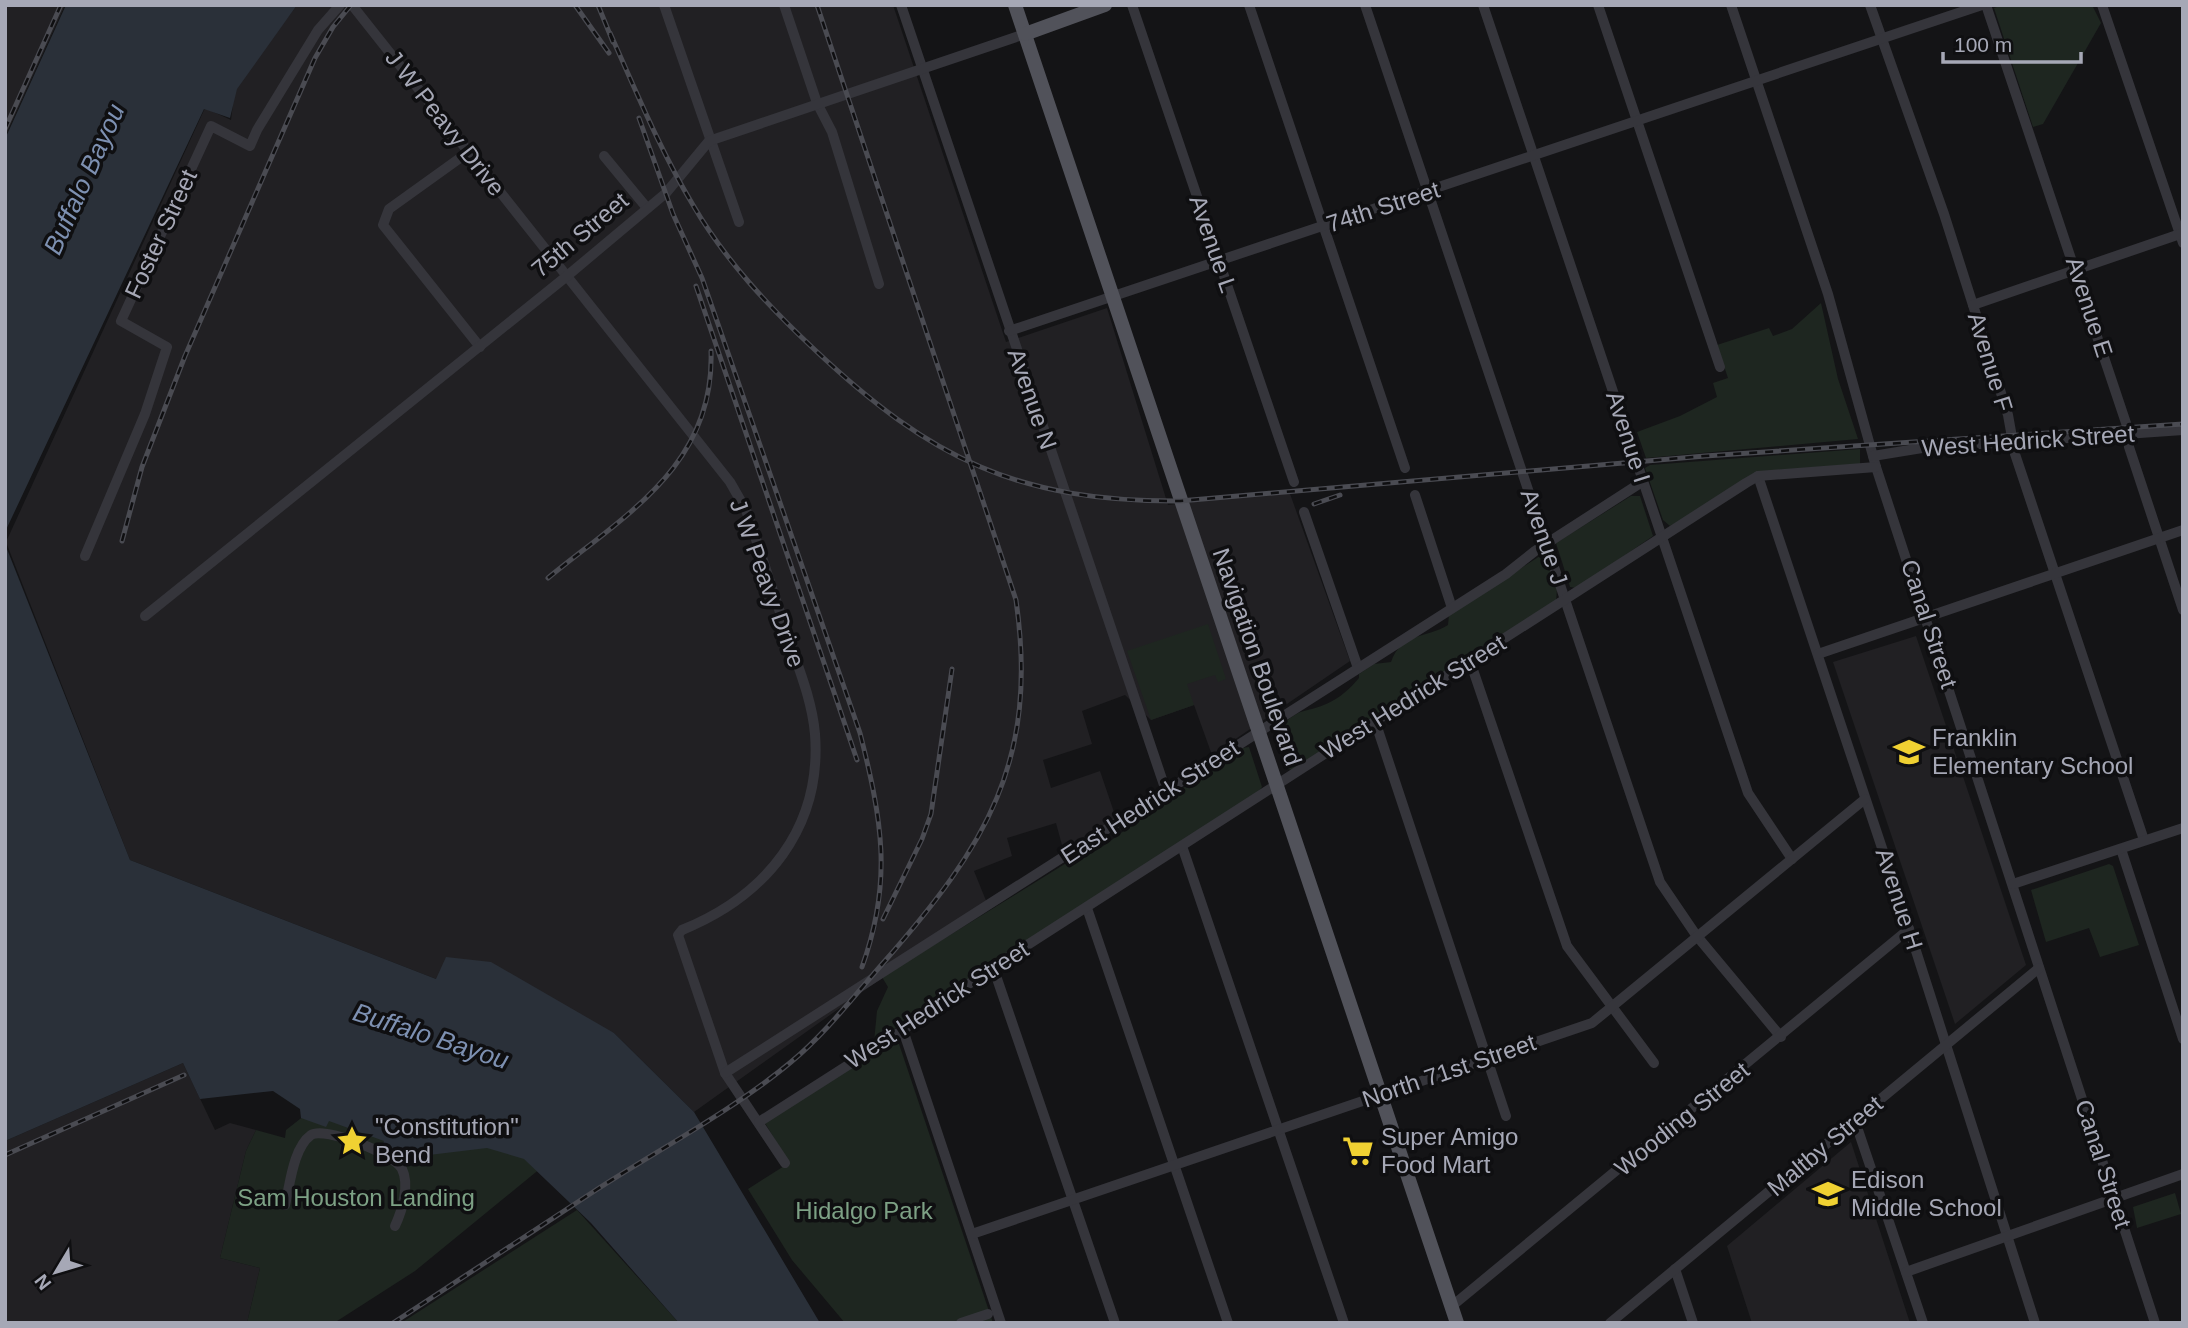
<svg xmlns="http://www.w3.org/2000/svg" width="2188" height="1328" viewBox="0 0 2188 1328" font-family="Arial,sans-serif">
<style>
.built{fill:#212023}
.green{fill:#1e2620}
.water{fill:#2a3039}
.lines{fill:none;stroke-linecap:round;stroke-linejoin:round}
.minor{stroke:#35353b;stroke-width:10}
.major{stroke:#51525a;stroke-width:14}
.rail-casing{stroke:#4a4b52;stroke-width:5}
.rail{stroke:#0f0f11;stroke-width:2.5;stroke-dasharray:8;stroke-linecap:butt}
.labels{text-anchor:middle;stroke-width:7;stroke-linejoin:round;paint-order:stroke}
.street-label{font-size:24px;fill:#a6a8b6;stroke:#0f0f11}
.poi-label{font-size:24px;fill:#a6a8b6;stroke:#0f0f11;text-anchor:start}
.park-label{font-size:24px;fill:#7da185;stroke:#0f0f11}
.water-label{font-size:26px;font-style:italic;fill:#7d90b1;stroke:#0f0f11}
</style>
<rect width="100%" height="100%" fill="#141416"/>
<!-- built -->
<g class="built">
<path d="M5,5H65L5,137Z"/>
<path d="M297,5H893L1006,342L1107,308L1168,505L1289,491L1350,661L1212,755L1194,705L1151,720L1125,695L1082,711L1092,744L1043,760L1051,788L1100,771L1116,818L1073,847L1062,845L1056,823L1007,838L1012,856L974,871L987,903L694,1112L614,1033L436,979L130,860L6,542L205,108L231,120L235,88Z"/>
<path d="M1916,636L2026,965L1955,1024L1833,662Z"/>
<path d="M183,1063L215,1130L230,1123L256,1130L246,1151L220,1258L260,1268L247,1323H5V1141Z"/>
<path d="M1851,1142L1910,1323H1752L1727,1246Z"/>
</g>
<!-- green -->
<g class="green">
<path d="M2002,5H2092L2101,23L2043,124L2033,127L1994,8Z"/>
<path d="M1821,303L1838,379L1858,439L1646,458L1637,432L1680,416L1717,397L1713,383L1728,378L1717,345L1769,328L1773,336L1792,329Z"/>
<path d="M1860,449V464L1770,472L1670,526L1663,520L1645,468L1650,465Z"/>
<path d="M1631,496H1640L1653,536L1577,588L1570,587L1556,543Z"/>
<path d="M1540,556L1545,558L1557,589L1556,602L1293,770L1288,769L1275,728C1284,723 1295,713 1304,711C1329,705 1342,698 1359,678V674L1374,664L1391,662C1401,633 1427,638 1448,625L1449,615Z"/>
<path d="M1208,624L1226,679L1218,682L1215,675L1187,684L1194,705L1151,720L1127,651Z"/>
<path d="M1249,747L1262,787L1255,796L874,1042L877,1011L888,987L882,977L1068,862C1074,859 1082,858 1088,855C1126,835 1153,801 1191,784L1196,785L1212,767L1242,748Z"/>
<path d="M2109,864L2113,866L2139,945L2100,957L2089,928L2046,942L2031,890Z"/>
<path d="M890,1042L899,1044L993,1323H845L792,1260L748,1189L789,1163L765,1123Z"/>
<path d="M333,1093L547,1163L415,1271L334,1323H247L260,1268L220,1258L246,1151L256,1130L285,1138L286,1130Z"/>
<path d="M2175,1193L2181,1214L2137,1228L2133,1207Z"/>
<path d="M577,1210L679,1323H401Z"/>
</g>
<!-- water -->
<g class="water">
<path d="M66,5H297L237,89L230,118L204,109L5,532V139Z"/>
<path d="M5,544L130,860L436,979L446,957L491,962L614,1033L694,1112L820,1323H679L591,1223L524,1159L487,1148L404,1158L381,1149L384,1141L329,1121L326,1127L301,1118L300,1109L273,1091L200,1099L183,1063L5,1141Z"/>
</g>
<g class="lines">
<!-- minor -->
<g class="minor">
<path d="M352,5L730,482L746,510C760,550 773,591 786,631C797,664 812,699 815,734C822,828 766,896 682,930L678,935L725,1073L785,1163"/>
<path d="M664,5L739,222"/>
<path d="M784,5L817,103L832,132L879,284"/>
<path d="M901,5L1166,791"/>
<path d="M1132,5L1294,482"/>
<path d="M1249,5L1405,468"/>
<path d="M1365,5L1660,882L1696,935L1781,1037"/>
<path d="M1483,5L1748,793L1792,859"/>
<path d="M1598,5L1720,367"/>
<path d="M1731,5L1828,294L1876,467L2155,1323"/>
<path d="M1870,5L1944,214L2008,415L2015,454L2144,840"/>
<path d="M1986,5L2127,426L2129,447L2183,610"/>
<path d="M2102,5L2183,243"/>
<path d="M467,153L389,209L383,225L480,347"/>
<path d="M604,156L647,208"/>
<path d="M1973,305L2183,233"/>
<path d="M1009,331L1982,5"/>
<path d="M1873,456L1922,448L2183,430"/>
<path d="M1758,476L1909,929L2035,1323"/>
<path d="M1415,495L1452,608"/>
<path d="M1304,512L1358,668"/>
<path d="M85,556L145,414L167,347L121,321L211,126L250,146L257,130L318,30L340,5"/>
<path d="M145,616L567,276L666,193L709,141L1025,34"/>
<path d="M1818,654L2183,530"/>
<path d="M1470,661L1567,946L1654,1063"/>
<path d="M1375,721L1506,1116"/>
<path d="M1182,846L1344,1323"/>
<path d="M2121,849L2183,1039"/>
<path d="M2013,884L2183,828"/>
<path d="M1087,908L1228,1323"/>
<path d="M993,967L1115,1323"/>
<path d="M903,1030L1001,1323"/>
<path d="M725,1073L1506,574L1535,551L1642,482"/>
<path d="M1855,1121L1923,1323"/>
<path d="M759,1122L903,1030L993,967L1746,483L1758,476L1876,467"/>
<path d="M285,1205C290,1185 293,1148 311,1135C324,1126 395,1154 402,1169C410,1185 402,1211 395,1226"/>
<path d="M972,1234L1592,1023L1865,799"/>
<path d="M1675,1269L1693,1323"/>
<path d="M1906,1272L2183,1174"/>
<path d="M1452,1306L1909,929"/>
<path d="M961,1323L988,1314"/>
<path d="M1610,1323L2039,968"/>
</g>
<!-- major -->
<g class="major">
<path d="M1015,5L1457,1323"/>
<path d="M1025,34L1105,5"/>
</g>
<defs>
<g id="rail">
<path d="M575,5L609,53"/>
<path d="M598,5L613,42"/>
<path d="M610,33C636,91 660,150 693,205C725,260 769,307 815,350C931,459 1018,502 1180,501L1705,456L2183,424"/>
<path d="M639,118L673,214L702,278L860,733C882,820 893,881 862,967"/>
<path d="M5,129L61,5"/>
<path d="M696,286L857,760"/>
<path d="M1314,504L1340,495"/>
<path d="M122,541L142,467L185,356L315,58L333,27L351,5"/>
<path d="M548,578C626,514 715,465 711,351"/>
<path d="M883,919L922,839L931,814L952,669"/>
<path d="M5,1155L184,1075"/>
<path d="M393,1323C461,1279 528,1234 596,1190C658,1150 735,1109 791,1062C826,1033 854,996 884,962C986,846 1039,761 1016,600L817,5"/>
</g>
</defs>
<!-- rail casing -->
<use href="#rail" class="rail-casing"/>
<!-- rail -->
<use href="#rail" class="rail"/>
</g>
<!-- icons -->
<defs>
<symbol id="school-bare" viewBox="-9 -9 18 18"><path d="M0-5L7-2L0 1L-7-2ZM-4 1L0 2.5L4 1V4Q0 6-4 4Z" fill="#f0d132" stroke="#0f0f11" stroke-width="2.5" paint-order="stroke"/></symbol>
<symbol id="sight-bare" viewBox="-9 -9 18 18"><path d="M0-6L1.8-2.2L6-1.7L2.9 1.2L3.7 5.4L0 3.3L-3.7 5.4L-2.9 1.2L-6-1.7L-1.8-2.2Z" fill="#f0d132" stroke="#0f0f11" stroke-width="2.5" paint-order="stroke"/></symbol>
<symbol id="supermarket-bare" viewBox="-9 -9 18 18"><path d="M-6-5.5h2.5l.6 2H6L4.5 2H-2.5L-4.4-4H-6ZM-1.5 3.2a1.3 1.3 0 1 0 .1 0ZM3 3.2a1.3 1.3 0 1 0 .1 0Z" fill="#f0d132" stroke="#0f0f11" stroke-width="2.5" paint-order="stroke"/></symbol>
</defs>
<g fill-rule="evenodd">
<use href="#school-bare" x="1887" y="730" width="44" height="44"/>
<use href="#sight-bare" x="330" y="1119" width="44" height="44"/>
<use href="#supermarket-bare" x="1336" y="1129" width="44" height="44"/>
<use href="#school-bare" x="1806" y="1172" width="44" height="44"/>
</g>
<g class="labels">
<!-- street labels -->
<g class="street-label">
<text transform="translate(445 123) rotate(52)" y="8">J W Peavy Drive</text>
<text transform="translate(1383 207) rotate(-18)" y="8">74th Street</text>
<text transform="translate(161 234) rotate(-65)" y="8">Foster Street</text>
<text transform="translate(580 235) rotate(-40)" y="8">75th Street</text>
<text transform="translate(1213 244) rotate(71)" y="8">Avenue L</text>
<text transform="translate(2089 307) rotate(72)" y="8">Avenue E</text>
<text transform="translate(1990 362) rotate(73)" y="8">Avenue F</text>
<text transform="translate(1032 399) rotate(71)" y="8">Avenue N</text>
<text transform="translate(1628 437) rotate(72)" y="8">Avenue I</text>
<text transform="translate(2028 441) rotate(-4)" y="8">West Hedrick Street</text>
<text transform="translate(1544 537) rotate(71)" y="8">Avenue J</text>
<text transform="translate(767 583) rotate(70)" y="8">J W Peavy Drive</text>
<text transform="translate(1929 624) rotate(72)" y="8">Canal Street</text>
<text transform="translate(1257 657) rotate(71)" y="8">Navigation Boulevard</text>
<text transform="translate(1413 697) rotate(-32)" y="8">West Hedrick Street</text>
<text transform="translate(1150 802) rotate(-33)" y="8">East Hedrick Street</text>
<text transform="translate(1899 899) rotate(72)" y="8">Avenue H</text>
<text transform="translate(937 1005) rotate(-33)" y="8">West Hedrick Street</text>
<text transform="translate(1449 1071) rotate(-19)" y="8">North 71st Street</text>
<text transform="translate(1682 1119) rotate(-39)" y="8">Wooding Street</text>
<text transform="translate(1825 1146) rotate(-40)" y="8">Maltby Street</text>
<text transform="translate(2103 1164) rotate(72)" y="8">Canal Street</text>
</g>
<!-- poi labels -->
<g class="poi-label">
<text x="1932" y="746">Franklin<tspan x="1932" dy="28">Elementary School</tspan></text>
<text x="375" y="1135">"Constitution"<tspan x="375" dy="28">Bend</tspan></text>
<text x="1381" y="1145">Super Amigo<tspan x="1381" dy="28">Food Mart</tspan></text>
<text x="1851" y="1188">Edison<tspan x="1851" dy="28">Middle School</tspan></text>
</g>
<!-- park labels -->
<g class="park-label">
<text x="356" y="1206">Sam Houston Landing</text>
<text x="864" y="1219">Hidalgo Park</text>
</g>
<!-- water labels -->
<g class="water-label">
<text transform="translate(84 179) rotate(-66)" y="9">Buffalo Bayou</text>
<text transform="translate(431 1036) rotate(18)" y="9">Buffalo Bayou</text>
</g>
</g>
<!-- border -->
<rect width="2188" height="1328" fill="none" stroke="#a6a8b6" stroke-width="14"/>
<!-- north arrow -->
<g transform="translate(56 1272) rotate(232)" stroke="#0f0f11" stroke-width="5" paint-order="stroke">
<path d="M0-5L12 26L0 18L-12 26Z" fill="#a6a8b6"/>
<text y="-10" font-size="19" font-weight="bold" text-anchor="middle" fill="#a6a8b6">N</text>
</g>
<!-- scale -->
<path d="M1943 52v10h138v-10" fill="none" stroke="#a6a8b6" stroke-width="3.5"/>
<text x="1954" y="52" font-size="21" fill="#a6a8b6" stroke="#0f0f11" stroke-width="5" paint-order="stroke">100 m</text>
</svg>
